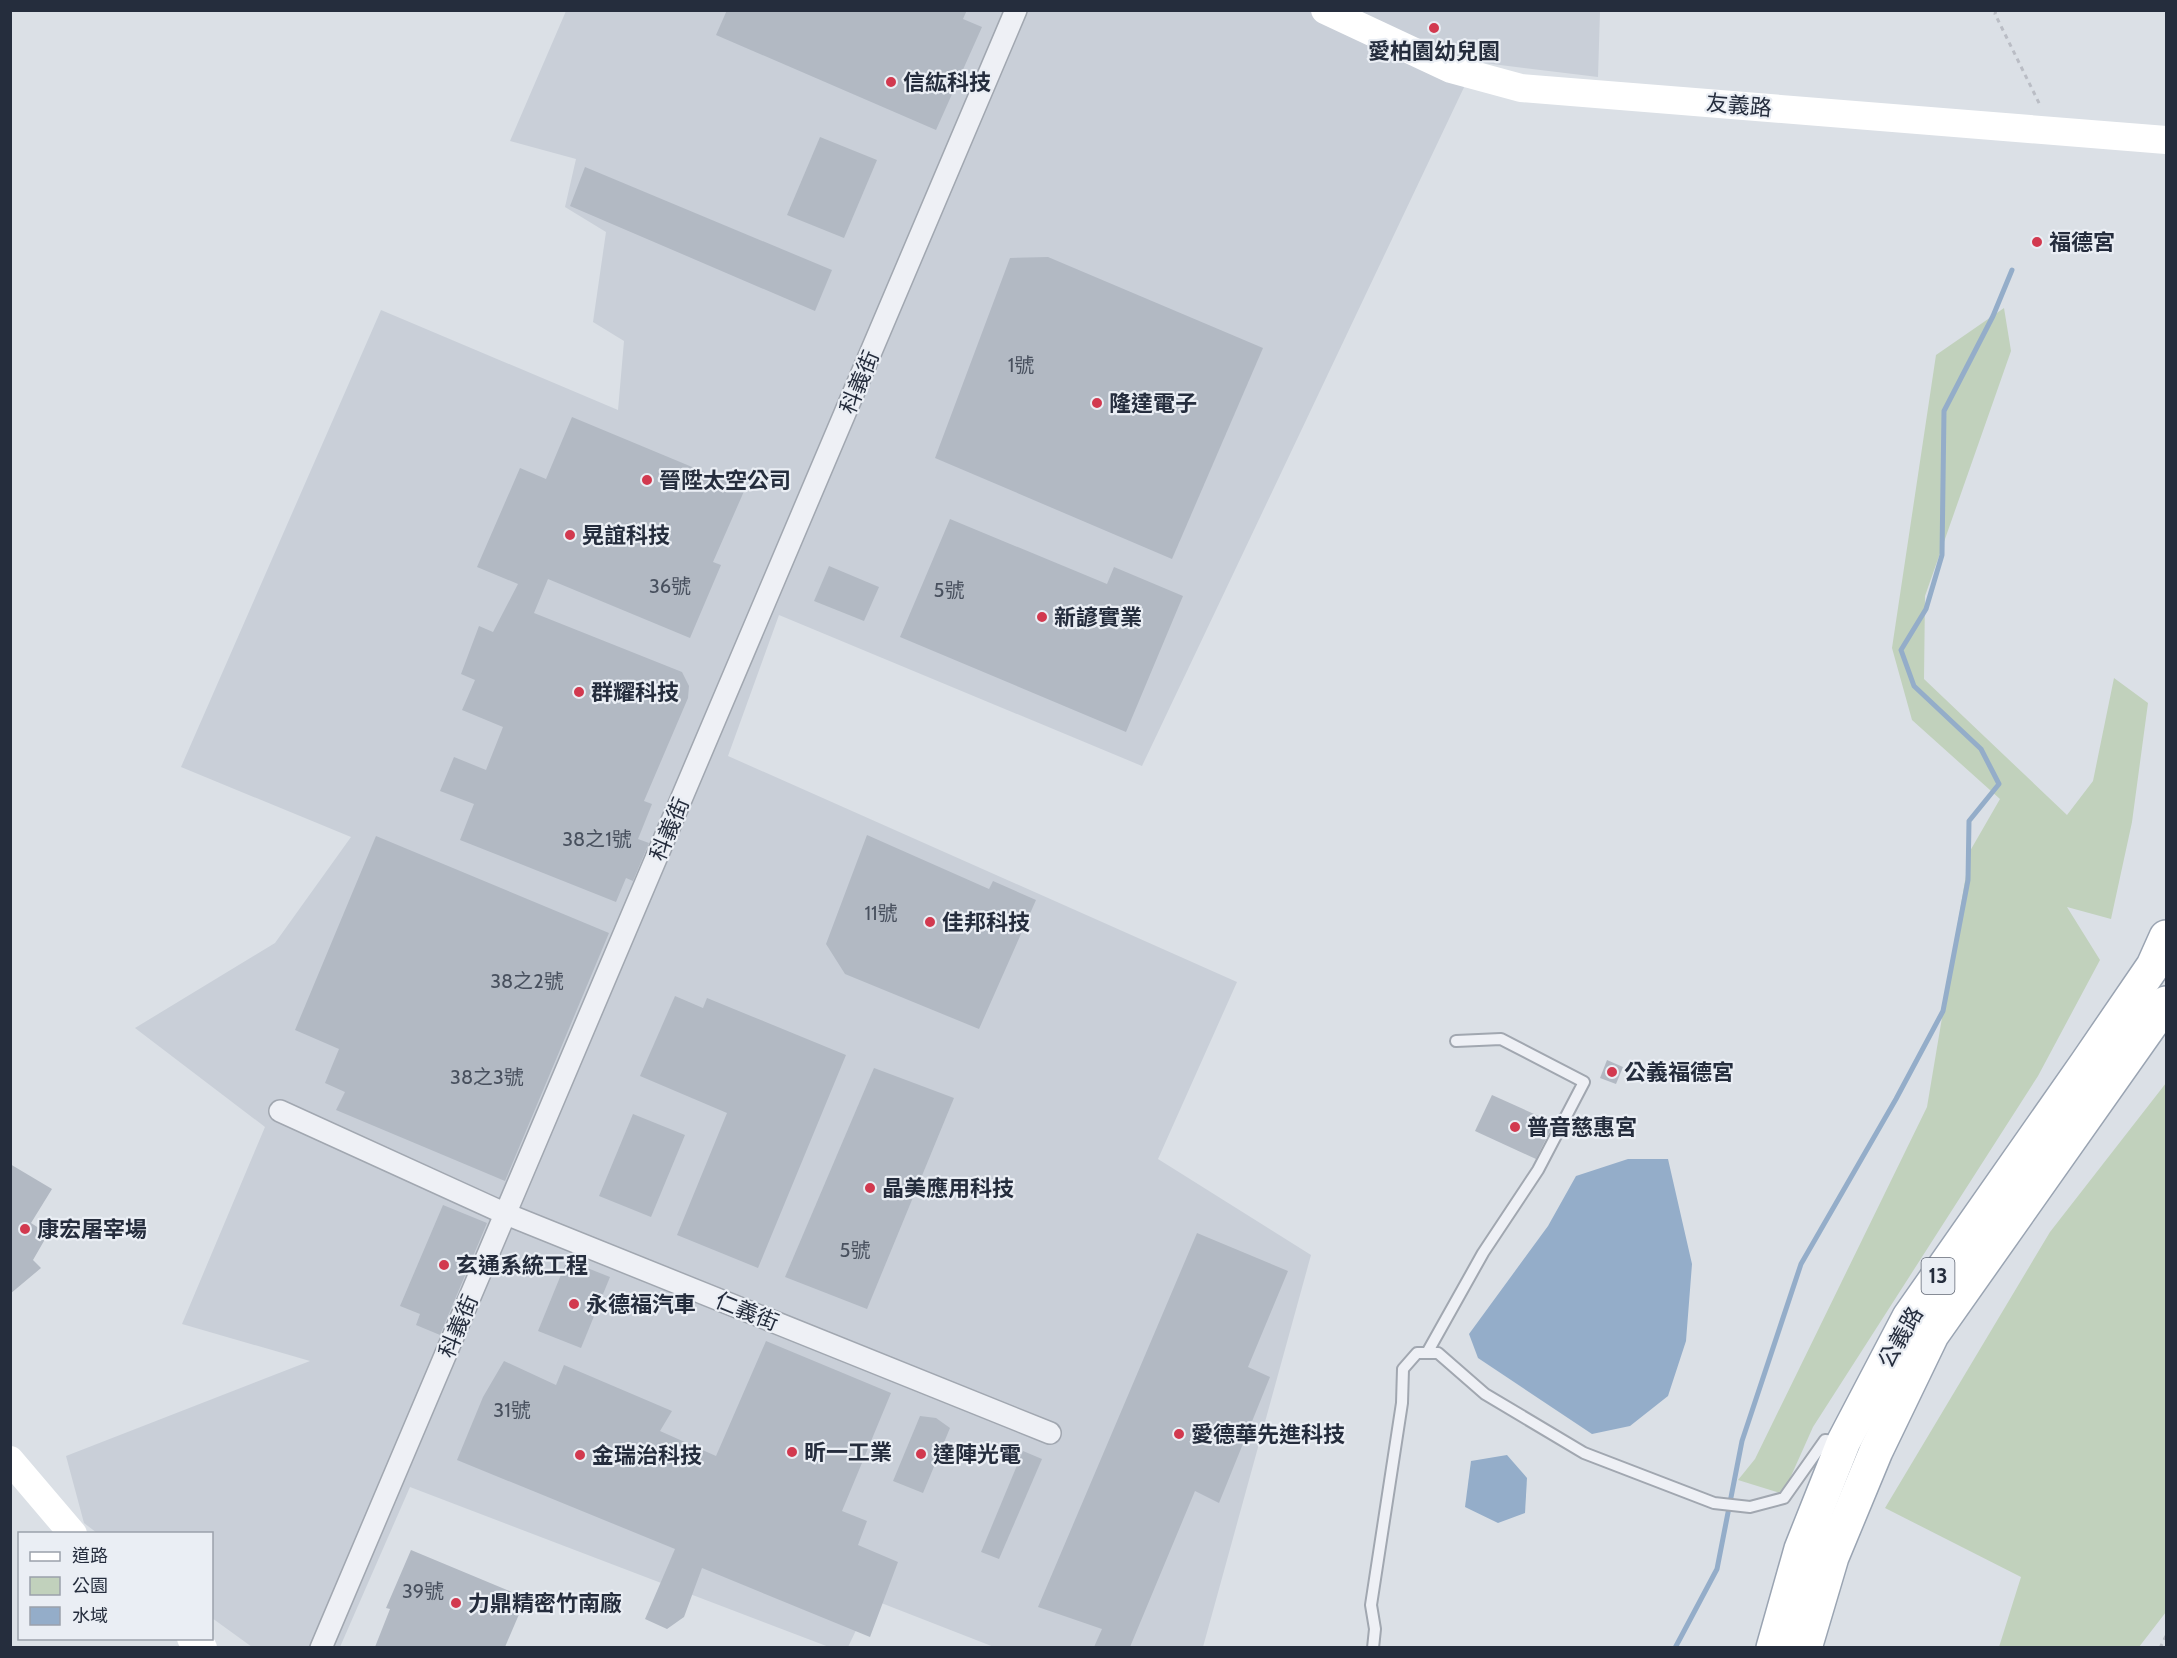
<svg xmlns="http://www.w3.org/2000/svg" width="2177" height="1658" viewBox="0 0 2177 1658" font-family="Cabin,'Noto Sans TC',sans-serif">
<style>
.built{fill:#c9cfd8}
.green{fill:#c1d1bc}
.water{fill:#94adc9}
.lines{fill:none;stroke-linecap:round;stroke-linejoin:round}
.stream{stroke:#94adc9;stroke-width:5}
.building{fill:#b2b9c3}
.lane-casing{stroke:#a1a7b0;stroke-width:14}
.street-casing{stroke:#a1a7b0;stroke-width:24}
.primary-casing{stroke:#9aa4b2;stroke-width:36}
.path{stroke:#babdc5;stroke-width:3;stroke-dasharray:4.5 4.5;stroke-linecap:butt}
.lane{stroke:#eef0f5;stroke-width:10}
.street{stroke:#eef0f5;stroke-width:21}
.secondary{stroke:#fff;stroke-width:28}
.primary{stroke:#fff;stroke-width:33}
.poi-dot{fill:#d2394f;stroke:#eaeef4;stroke-width:2}
.labels{text-anchor:middle;stroke-width:4.5;stroke-linejoin:round;paint-order:stroke}
.number-label{font-size:20px;fill:#48505e}
.shield{fill:#eaeef4;stroke:#606774;stroke-width:1.5}
.shield-label{font-size:21px;font-weight:bold;fill:#252d3d}
.poi-label{font-size:22px;font-weight:bold;fill:#252d3d;stroke:#eaeef4;text-anchor:start}
.street-label{font-size:22px;fill:#252d3d;stroke:#eaeef4}
</style>
<rect width="100%" height="100%" fill="#dbe0e6"/>
<!-- built -->
<path class="built" d="M566,11H1600L1598,77L1476,62L1142,766L779,615L728,756L1237,982L1158,1159L1311,1255L1203,1647H994L871,1599L848,1647H829L410,1487L340,1647H252L212,1618V1534L97,1533L84,1523L66,1456L310,1361L182,1324L265,1127L135,1028L275,943L351,837L181,767L381,310L618,410L624,341L593,322L606,232L565,207L576,159L510,141Z"/>
<!-- green -->
<g class="green">
<path d="M2004,308L2011,351L1925,596L1924,679L2067,815L2093,781L2114,678L2148,703L2132,822L2111,919L2067,907L2100,960L2038,1076L1813,1427L1783,1494L1738,1480L1755,1459L1927,1107L1970,851L2000,799L1912,720L1892,648L1936,355Z"/>
<path d="M2166,1083V1612L2139,1647H1999L2021,1577L1885,1508L2050,1232Z"/>
</g>
<!-- water -->
<g class="water">
<path d="M1628,1159H1668L1692,1264L1686,1341L1668,1396L1630,1426L1592,1434L1478,1358L1469,1334L1548,1226L1576,1176Z"/>
<path d="M1507,1455L1527,1478L1525,1513L1498,1523L1465,1507L1471,1461Z"/>
</g>
<g class="lines">
<!-- stream -->
<path class="stream" d="M1675,1648L1717,1569L1742,1441L1801,1264L1896,1099L1943,1011L1968,880L1969,821L1999,784L1981,749L1914,686L1901,650L1926,609L1942,555L1944,411L1993,316L2012,270"/>
</g>
<!-- building -->
<g class="building">
<path d="M727,10H967L963,19L982,27L936,130L716,35Z"/>
<path d="M820,137L877,160L844,238L787,215Z"/>
<path d="M585,167L832,270L815,311L570,206Z"/>
<path d="M1048,257L1263,348L1172,559L935,458L1010,258Z"/>
<path d="M572,417L745,489L713,562L721,565L690,638L548,579L534,613L682,672L689,686L688,698L644,801L652,804L638,839L649,843L633,881L626,878L616,902L460,840L474,804L440,791L454,757L486,770L503,727L462,710L475,680L461,674L479,626L493,632L518,584L477,567L520,468L546,479Z"/>
<path d="M950,519L1107,584L1114,567L1183,596L1126,732L900,637Z"/>
<path d="M829,566L879,587L864,621L814,601Z"/>
<path d="M867,835L989,889L993,881L1036,900L979,1029L845,974L826,944Z"/>
<path d="M376,836L609,933L505,1181L336,1110L345,1092L325,1083L339,1049L295,1030Z"/>
<path d="M675,996L703,1008L707,998L846,1055L758,1268L677,1235L727,1113L640,1076Z"/>
<path d="M1607,1060L1623,1067L1616,1084L1600,1078Z"/>
<path d="M874,1068L954,1098L867,1309L785,1277Z"/>
<path d="M1492,1095L1554,1123L1536,1159L1475,1131Z"/>
<path d="M633,1114L685,1135L651,1217L599,1196Z"/>
<path d="M10,1164L52,1189L31,1223L48,1234L33,1260L41,1268L10,1294Z"/>
<path d="M443,1205L487,1223L440,1335L416,1325L420,1314L400,1306Z"/>
<path d="M1197,1233L1288,1271L1248,1367L1270,1377L1219,1503L1195,1491L1130,1647H1094L1102,1629L1038,1607Z"/>
<path d="M567,1260L610,1277L581,1348L538,1331Z"/>
<path d="M766,1341L891,1393L842,1511L867,1521L858,1545L898,1562L870,1637L702,1568L684,1617L667,1629L645,1619L675,1549L457,1460L483,1397L504,1361L556,1385L564,1365L672,1411L660,1431L716,1456Z"/>
<path d="M920,1416L936,1418L950,1428L923,1493L893,1481Z"/>
<path d="M1023,1451L1042,1459L999,1559L981,1552Z"/>
<path d="M411,1550L526,1598L505,1647H375L390,1609L386,1608Z"/>
</g>
<g class="lines">
<defs>
<g id="lane">
<path d="M1427,1353L1483,1253L1538,1170L1584,1082L1501,1039L1456,1041"/>
<path d="M1373,1648L1375,1629L1371,1605L1402,1403L1403,1369L1417,1353H1438L1485,1394L1584,1453L1714,1503L1750,1507L1784,1498L1825,1440L1841,1441"/>
</g>
<g id="street">
<path d="M280,1111L506,1214L1050,1433"/>
<path d="M321,1648L1016,10"/>
</g>
<g id="primary">
<path d="M1773,1648L1801,1549L1844,1441L1909,1317L2086,1064L2153,966L2166,937"/>
<path d="M1805,1648L1832,1557L1876,1451L1932,1335L2166,1003"/>
</g>
</defs>
<!-- lane casing -->
<use href="#lane" class="lane-casing"/>
<!-- street casing -->
<use href="#street" class="street-casing"/>
<!-- primary casing -->
<use href="#primary" class="primary-casing"/>
<!-- path -->
<g class="path">
<path d="M1996,10L1995,14L2041,107"/>
<path d="M2160,1648L2166,1636"/>
</g>
<!-- lane -->
<use href="#lane" class="lane"/>
<!-- street -->
<use href="#street" class="street"/>
<!-- secondary -->
<g class="secondary">
<path d="M1325,10L1451,69L1521,88L2166,140"/>
<path d="M10,1460L73,1534"/>
<path d="M191,1638L203,1648"/>
</g>
<!-- primary -->
<use href="#primary" class="primary"/>
</g>
<!-- markers -->
<g class="poi-dot">
<circle cx="1434" cy="28" r="6"/>
<circle cx="891" cy="82" r="6"/>
<circle cx="2037" cy="242" r="6"/>
<circle cx="1097" cy="403" r="6"/>
<circle cx="647" cy="480" r="6"/>
<circle cx="570" cy="535" r="6"/>
<circle cx="1042" cy="617" r="6"/>
<circle cx="579" cy="692" r="6"/>
<circle cx="930" cy="922" r="6"/>
<circle cx="1612" cy="1072" r="6"/>
<circle cx="1515" cy="1127" r="6"/>
<circle cx="870" cy="1188" r="6"/>
<circle cx="25" cy="1229" r="6"/>
<circle cx="444" cy="1265" r="6"/>
<circle cx="574" cy="1304" r="6"/>
<circle cx="1179" cy="1434" r="6"/>
<circle cx="792" cy="1452" r="6"/>
<circle cx="921" cy="1454" r="6"/>
<circle cx="580" cy="1455" r="6"/>
<circle cx="456" cy="1603" r="6"/>
</g>
<g class="labels">
<!-- number labels -->
<g class="number-label">
<text x="1021" y="372">1號</text>
<text x="670" y="593">36號</text>
<text x="949" y="597">5號</text>
<text x="597" y="846">38之1號</text>
<text x="881" y="920">11號</text>
<text x="527" y="988">38之2號</text>
<text x="487" y="1084">38之3號</text>
<text x="855" y="1257">5號</text>
<text x="512" y="1417">31號</text>
<text x="423" y="1598">39號</text>
</g>
<!-- shield labels -->
<rect class="shield" x="1921.5" y="1258" width="33" height="36" rx="4.5"/>
<g class="shield-label">
<text x="1938" y="1283">13</text>
</g>
<!-- poi labels -->
<g class="poi-label">
<text x="1434" y="59" text-anchor="middle">愛柏園幼兒園</text>
<text x="903" y="90">信紘科技</text>
<text x="2049" y="250">福德宮</text>
<text x="1109" y="411">隆達電子</text>
<text x="659" y="488">晉陞太空公司</text>
<text x="582" y="543">晃誼科技</text>
<text x="1054" y="625">新諺實業</text>
<text x="591" y="700">群耀科技</text>
<text x="942" y="930">佳邦科技</text>
<text x="1624" y="1080">公義福德宮</text>
<text x="1527" y="1135">普音慈惠宮</text>
<text x="882" y="1196">晶美應用科技</text>
<text x="37" y="1237">康宏屠宰場</text>
<text x="456" y="1273">玄通系統工程</text>
<text x="586" y="1312">永德福汽車</text>
<text x="1191" y="1442">愛德華先進科技</text>
<text x="804" y="1460">昕一工業</text>
<text x="933" y="1462">達陣光電</text>
<text x="592" y="1463">金瑞治科技</text>
<text x="468" y="1611">力鼎精密竹南廠</text>
</g>
<!-- street labels -->
<g class="street-label">
<text transform="translate(1739 105) rotate(5)" y="8">友義路</text>
<text transform="translate(859 382) rotate(-67)" y="8">科義街</text>
<text transform="translate(669 829) rotate(-67)" y="8">科義街</text>
<text transform="translate(747 1311) rotate(22)" y="8">仁義街</text>
<text transform="translate(458 1326) rotate(-67)" y="8">科義街</text>
<text transform="translate(1900 1337) rotate(-60)" y="8">公義路</text>
</g>
</g>
<!-- border -->
<rect width="2177" height="1658" fill="none" stroke="#252d3d" stroke-width="24"/>
<!-- legend -->
<rect x="18" y="1532" width="195" height="108" fill="#eaeef4" stroke="#9ba1ab" stroke-width="1.5"/>
<rect x="30" y="1552" width="30" height="9" fill="#ffffff" stroke="#9ba1ab" stroke-width="1.5"/>
<text x="72" y="1562" font-size="18" fill="#252d3d">道路</text>
<rect x="30" y="1577" width="30" height="18" fill="#c1d1bc" stroke="#9ba1ab" stroke-width="1.5"/>
<text x="72" y="1592" font-size="18" fill="#252d3d">公園</text>
<rect x="30" y="1607" width="30" height="18" fill="#94adc9" stroke="#9ba1ab" stroke-width="1.5"/>
<text x="72" y="1622" font-size="18" fill="#252d3d">水域</text>
</svg>
